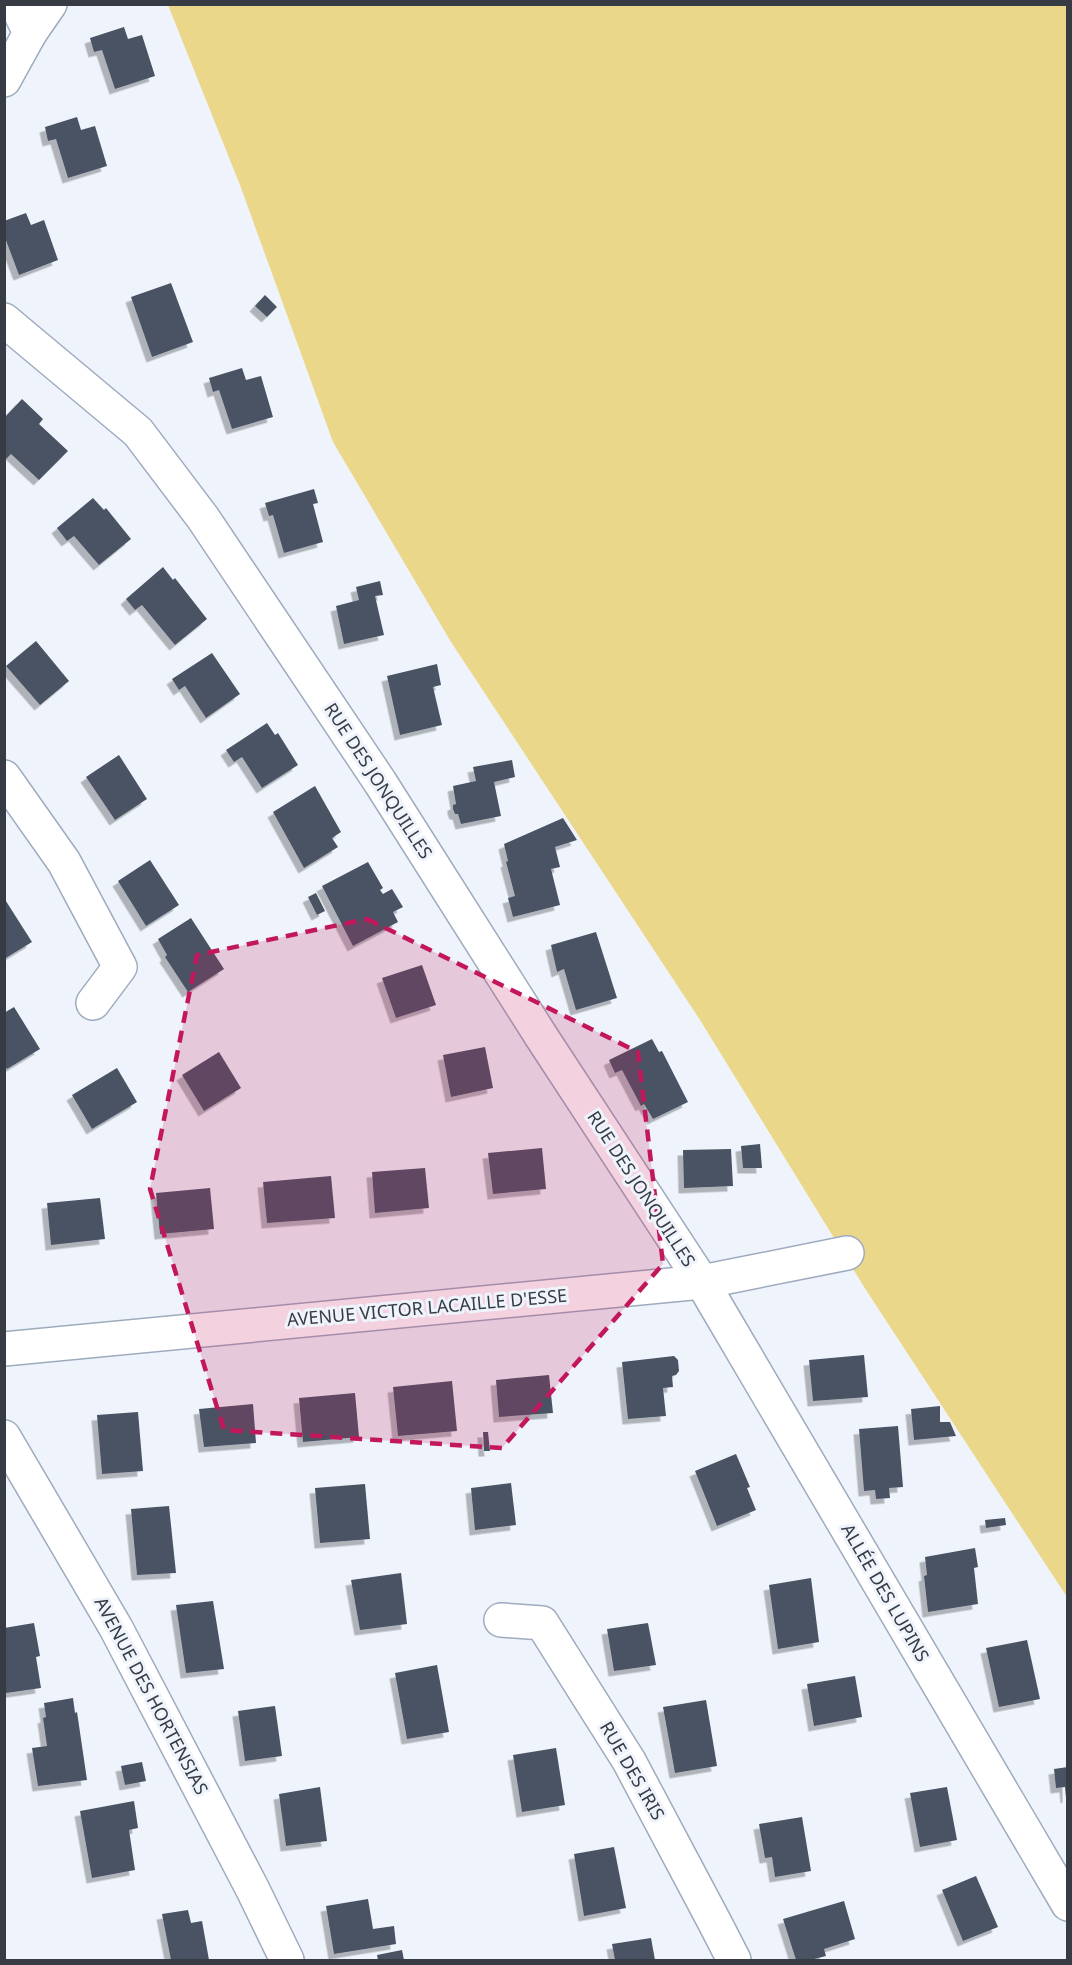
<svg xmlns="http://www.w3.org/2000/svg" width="1072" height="1965" viewBox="0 0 1072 1965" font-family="'Noto Sans',sans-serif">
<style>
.green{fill:#ebd78a}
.building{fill:#485364;filter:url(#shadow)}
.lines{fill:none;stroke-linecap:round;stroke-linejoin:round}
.street-casing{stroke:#9eabbe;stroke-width:36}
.street{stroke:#fff;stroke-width:33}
.marked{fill:#c2185b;fill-opacity:0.2;stroke:#c2185b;stroke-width:4.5;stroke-dasharray:12 8;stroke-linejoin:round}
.labels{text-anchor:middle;stroke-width:6;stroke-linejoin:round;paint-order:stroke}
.street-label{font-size:18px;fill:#373c44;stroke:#eff4fc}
</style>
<defs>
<filter id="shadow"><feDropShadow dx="-5.5" dy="5.5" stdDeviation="0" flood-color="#0004"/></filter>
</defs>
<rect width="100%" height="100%" fill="#eff4fc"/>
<!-- green -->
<path class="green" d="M168,5H1067V1597L866,1290L700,1020L451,642L333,442L240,185Z"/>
<!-- building -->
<g class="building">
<path d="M124,27L128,39L142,35L155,76L115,89L102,50L94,52L90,38Z"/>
<path d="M77,117L81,130L95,126L107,166L68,178L56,139L48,141L45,127Z"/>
<path d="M26,213L31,225L44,220L58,260L19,275L4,235V221Z"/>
<path d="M171,283L193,342L152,357L131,297Z"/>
<path d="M265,295L277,307L267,317L255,306Z"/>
<path d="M242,368L246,380L261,376L273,417L232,429L219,390L213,392L209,378Z"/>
<path d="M22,399L43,419L39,424L68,451L39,480L11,454L5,460V417Z"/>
<path d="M314,489L318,503L313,504L323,542L284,553L273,515L269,516L265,503Z"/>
<path d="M93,498L104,510L106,508L131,539L99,565L74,536L67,541L57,528Z"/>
<path d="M163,567L173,580L175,578L207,619L175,645L142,605L135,610L126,599Z"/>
<path d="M380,581L383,595L375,596L384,635L344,644L336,606L359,600L356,587Z"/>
<path d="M36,641L69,681L40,705L6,666Z"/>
<path d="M212,653L240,694L206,718L185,686L179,690L172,679Z"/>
<path d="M437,664L441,685L433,687L442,725L400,735L387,676Z"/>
<path d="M267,723L275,735L278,733L298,765L262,788L242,757L234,762L226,750Z"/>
<path d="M119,755L147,799L115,820L86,777Z"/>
<path d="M512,760L515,777L494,782L501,816L461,824L458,814H455L453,809V805L456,804L453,786L476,781L473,767Z"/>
<path d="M315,786L341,832L332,838L338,847L304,868L273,812Z"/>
<path d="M563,818L577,840L555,847L560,867L551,869L560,905L513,917L508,898L515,896L506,862L508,861L504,844Z"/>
<path d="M150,860L179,905L146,926L118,881Z"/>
<path d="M368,862L383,888L380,890L383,894L392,889L403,907L393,912L398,922L353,946L322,886Z"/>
<path d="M316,893L325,911L317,915L308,897Z"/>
<path d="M4,898L32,942L4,959Z"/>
<path d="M191,918L224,969L188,992L165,957L167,955L158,939Z"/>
<path d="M596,932L617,998L576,1010L564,969L557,972L551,945Z"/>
<path d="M422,965L436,1005L396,1018L382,978Z"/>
<path d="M14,1007L40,1049L7,1069L4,1065V1013Z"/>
<path d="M652,1039L659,1052L662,1051L688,1102L653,1119L644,1104L641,1106L622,1070L615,1073L609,1060Z"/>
<path d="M485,1047L493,1088L451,1097L443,1055Z"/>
<path d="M219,1052L241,1088L204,1111L182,1075Z"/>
<path d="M117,1068L137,1102L92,1129L72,1095Z"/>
<path d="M760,1144L762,1168H743L741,1146Z"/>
<path d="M542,1148L546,1189L493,1194L488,1153Z"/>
<path d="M731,1149L733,1186L684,1188L683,1150Z"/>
<path d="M425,1168L429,1208L375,1213L372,1172Z"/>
<path d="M331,1176L335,1218L267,1223L263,1182Z"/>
<path d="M210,1188L214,1229L160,1234L156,1193Z"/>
<path d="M100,1198L105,1239L51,1245L47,1203Z"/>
<path d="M864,1355L868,1397L813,1401L809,1360Z"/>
<path d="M674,1356L678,1360L679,1371L676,1375L672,1376L673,1387L663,1388L666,1416L628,1419L622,1362Z"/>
<path d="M549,1375L553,1413L499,1417L496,1380Z"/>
<path d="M452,1381L457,1431L398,1436L393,1387Z"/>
<path d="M355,1393L359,1437L303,1442L299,1398Z"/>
<path d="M253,1404L256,1443L204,1447L199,1409Z"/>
<path d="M940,1406V1422H950L956,1436L914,1440L911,1409Z"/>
<path d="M138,1412L143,1471L102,1474L97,1415Z"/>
<path d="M898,1426L903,1487L889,1488L890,1498L876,1499L875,1490L864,1491L859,1429Z"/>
<path d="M483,1432H488L490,1451H484Z"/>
<path d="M736,1454L750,1487L747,1488L756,1510L717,1526L695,1471Z"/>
<path d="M511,1483L516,1525L475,1530L471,1488Z"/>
<path d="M365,1484L370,1539L320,1543L315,1488Z"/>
<path d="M169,1506L176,1573L137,1575L131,1509Z"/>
<path d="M1005,1518L1006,1525L986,1528L985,1520Z"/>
<path d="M975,1548L978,1567L974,1568L978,1604L928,1612L924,1576L927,1575L925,1557Z"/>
<path d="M401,1573L407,1624L360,1630L351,1580Z"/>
<path d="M811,1578L819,1642L778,1649L769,1585Z"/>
<path d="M213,1601L224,1669L186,1673L176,1605Z"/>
<path d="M34,1623L40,1656L36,1657L41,1688L6,1693L4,1628Z"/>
<path d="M648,1623L656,1665L614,1671L607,1629Z"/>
<path d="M1027,1640L1040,1699L999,1707L986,1648Z"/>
<path d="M437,1665L449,1732L407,1739L395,1673Z"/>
<path d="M855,1676L862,1717L814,1726L807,1684Z"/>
<path d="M73,1698L75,1713L77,1712L87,1780L38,1786L32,1748L47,1746L43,1718L46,1717L44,1703Z"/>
<path d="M706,1700L717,1766L675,1773L663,1707Z"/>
<path d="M275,1706L282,1756L245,1761L238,1711Z"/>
<path d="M556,1748L565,1805L522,1812L513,1755Z"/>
<path d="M142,1762L146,1781L125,1785L121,1766Z"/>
<path d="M1068,1767V1797L1066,1798L1065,1787L1056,1788L1054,1769Z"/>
<path d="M320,1787L327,1841L286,1846L279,1794Z"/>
<path d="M947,1787L957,1840L920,1847L910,1793Z"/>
<path d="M134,1801L138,1828L129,1830L135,1870L92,1878L80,1811Z"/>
<path d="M802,1817L811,1871L775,1877L772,1857L765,1858L759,1824Z"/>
<path d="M614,1847L626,1908L584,1916L574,1854Z"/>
<path d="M976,1876L998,1927L963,1941L942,1890Z"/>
<path d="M368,1899L373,1929L394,1926L396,1944L334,1954L326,1906Z"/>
<path d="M844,1901L855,1939L824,1949L826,1956L810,1960H796L783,1919Z"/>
<path d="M188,1910L191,1923L202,1921L209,1960H171L162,1914Z"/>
<path d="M651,1938L655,1960H615L612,1944Z"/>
<path d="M402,1950L404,1960H378L377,1955Z"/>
</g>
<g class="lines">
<defs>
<g id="street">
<path d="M16,4L30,33"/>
<path d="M4,80L30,33L50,4"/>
<path d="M4,320L138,432L203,518L380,782L541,1036L702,1282L1068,1904"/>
<path d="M4,777L64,862L120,967L93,1003"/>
<path d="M4,1349L702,1282L847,1253"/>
<path d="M4,1437L116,1628L253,1890L287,1960"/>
<path d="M501,1620L542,1623L629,1761L715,1923L734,1960"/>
</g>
</defs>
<!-- street casing -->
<use href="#street" class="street-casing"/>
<!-- street -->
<use href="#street" class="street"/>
</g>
<!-- marked area -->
<path class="marked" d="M367,919L638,1052L663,1264L502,1448L224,1430L150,1189L197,955Z"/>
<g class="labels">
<!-- street labels -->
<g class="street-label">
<text transform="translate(378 781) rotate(57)" y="6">RUE DES JONQUILLES</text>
<text transform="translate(641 1189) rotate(57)" y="6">RUE DES JONQUILLES</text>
<text transform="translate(427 1308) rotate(-5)" y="6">AVENUE VICTOR LACAILLE D'ESSE</text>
<text transform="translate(885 1593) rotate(60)" y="6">ALLÉE DES LUPINS</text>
<text transform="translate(151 1696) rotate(62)" y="6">AVENUE DES HORTENSIAS</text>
<text transform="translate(632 1771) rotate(60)" y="6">RUE DES IRIS</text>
</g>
</g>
<!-- border -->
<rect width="1072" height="1965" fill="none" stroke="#373c44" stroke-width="12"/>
</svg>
